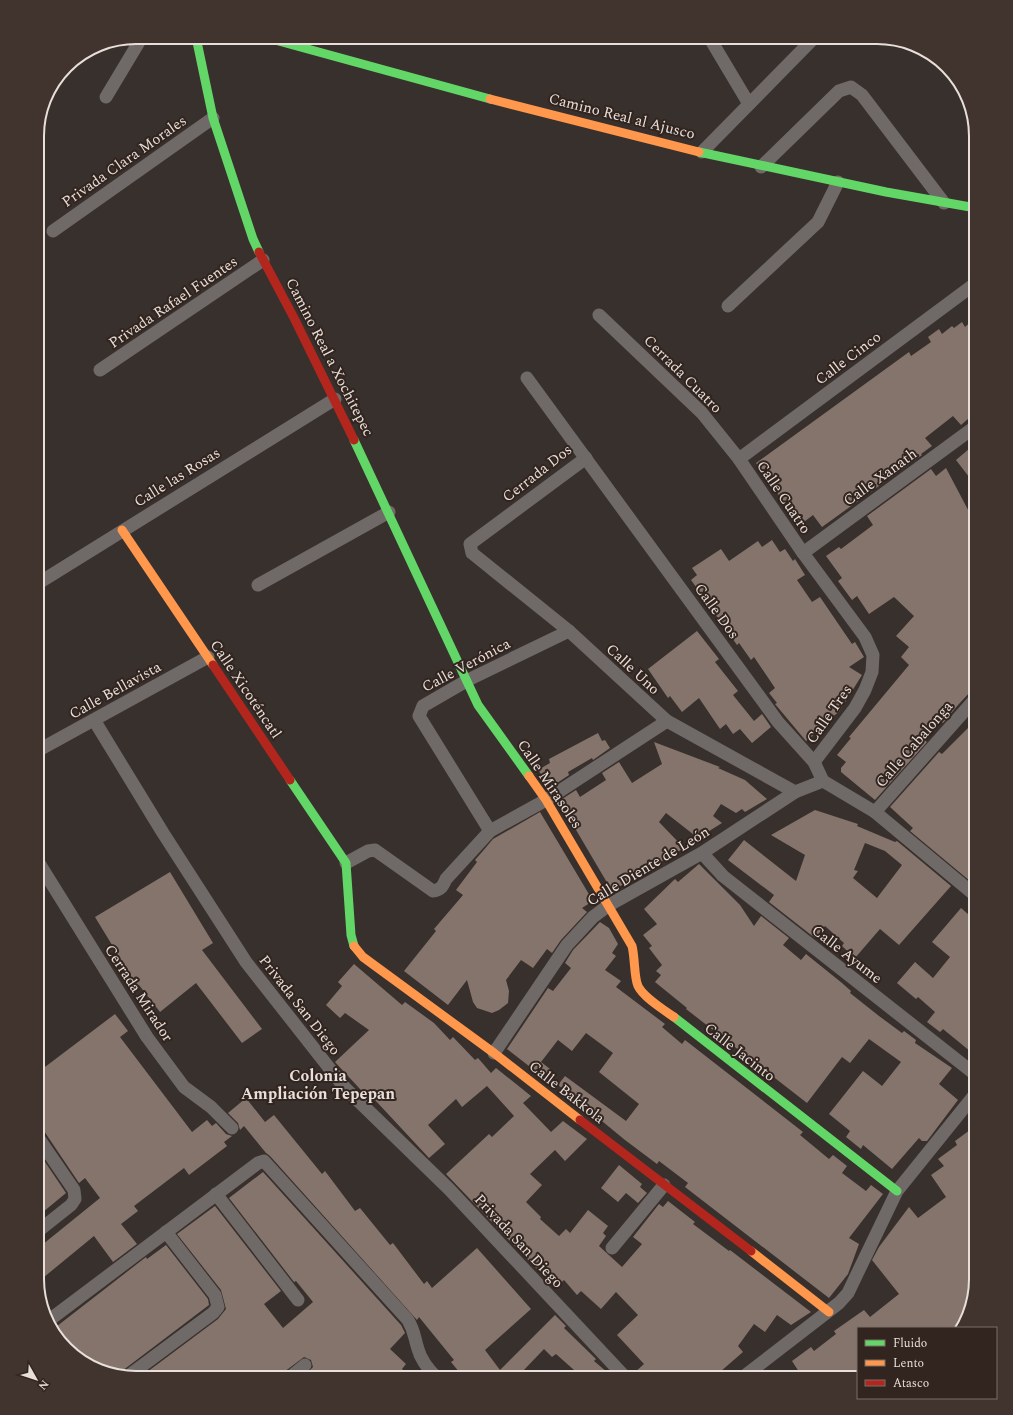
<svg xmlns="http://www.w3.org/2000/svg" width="1013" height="1415" viewBox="0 0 1013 1415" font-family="Spectral,serif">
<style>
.building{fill:#85746c;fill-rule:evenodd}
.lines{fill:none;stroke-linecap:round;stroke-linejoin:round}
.street{stroke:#6f6967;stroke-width:13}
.fast{stroke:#63d668;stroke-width:9}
.slow{stroke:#ff974d;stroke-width:9}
.jam{stroke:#b3261e;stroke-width:9}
.labels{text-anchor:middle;stroke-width:4;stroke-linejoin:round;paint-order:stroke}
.street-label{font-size:15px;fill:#e8dfda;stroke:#32241e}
.neighbourhood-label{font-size:16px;font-weight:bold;fill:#e8dfda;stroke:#32241e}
.rim{fill:none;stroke:#e8dfda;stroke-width:2}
</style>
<rect width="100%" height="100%" fill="#38302c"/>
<!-- building -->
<g class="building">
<path d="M976,317V367L968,373L976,383V412L961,425L953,416L925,438L932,446L921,454L922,455L822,527L813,515L800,525L756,463L909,352L911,356L931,342L928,337L939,329L942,334L952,326L954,328L962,322L965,327Z"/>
<path d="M976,443V486L956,460Z"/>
<path d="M946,468L976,525V690L970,692L958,705L943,723L935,716L919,736L927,742L875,800L841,772V768L846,762L837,755L851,738L849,737L909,665L901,657L909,647L896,636L914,616L894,597L869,614L857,596L852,600L838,581L842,578L826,556L839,547L841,549L873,525L867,516L931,469L936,476Z"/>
<path d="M772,540L780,552L785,549L793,561L795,559L805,575L797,580L812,602L820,597L852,644L855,642L864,657L849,667L862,675L839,712L821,725L823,728L806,741L775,704L777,703L769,693L775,688L754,657L751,660L739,643L737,645L691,580L697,575L692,568L721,549L729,561L758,541L762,547Z"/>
<path d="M697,631L719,659L715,662L738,691L733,695L754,721L762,714L771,727L752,743L740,729L733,734L726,724L720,729L699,698L682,712L670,696L668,698L648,669Z"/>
<path d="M976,710V886L910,831L913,828L890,807L939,752L942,754L975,721L970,716Z"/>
<path d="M598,733L602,741L605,740L610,748L593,760L592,758L568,772L569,775L551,787L538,770L550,763L549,759Z"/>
<path d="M654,742L720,767L718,768L745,780L767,799L745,812L742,809L736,813L721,804L713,816L722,823L698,838L666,813L659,822L684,848L612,891L559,801L576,790L580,797L606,780L602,773L619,762L632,783L662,764Z"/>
<path d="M815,810L858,824L857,826L895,842L897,841L951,886L899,945L880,929L855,958L842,946L844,943L825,926L815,938L769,902L774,895L728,860L744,840L796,881L805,855L771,835ZM865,843L885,851L902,865L877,898L853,878L858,871L854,870Z"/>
<path d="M540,812L593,901L582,908L587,912L561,940L552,953L547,949L533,968L521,960L506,980L509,991L508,1003L499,1010L492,1013L477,1008L473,1002L467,980L448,1005L404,971L436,931L434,929L463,895L456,890L477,862L475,860L482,852L493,839Z"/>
<path d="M699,864L740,905L754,926L761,916L789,938L783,945L801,960L806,954L842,983L851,991L850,993L879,1016L902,1033L904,1031L916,1040L915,1043L952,1068L939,1084L958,1100L927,1141H922L919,1138L892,1169L863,1145L861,1149L846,1137L850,1131L829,1114L863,1071L882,1086L901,1062L869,1039L850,1063L842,1057L807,1103L686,1009L687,1008L655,982L661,975L656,971L662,965L649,948L652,946L643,935L657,924L644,909L675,879L678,882Z"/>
<path d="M170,872L213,943L202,950L262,1029L242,1043L196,983L160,1012L139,985L137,986L95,917Z"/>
<path d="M961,908L976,921V1056L943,1029L940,1032L927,1022L935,1012L918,997L916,999L897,983L915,962L933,978L950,957L932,942Z"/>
<path d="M600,922L609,928L618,944L612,953L616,956L605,970L621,981L616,987L665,1024L662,1027L682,1044L685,1040L803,1132L800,1135L829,1159L833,1155L847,1166L842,1173L866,1191L871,1185L883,1194L849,1238L859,1244L848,1274L829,1298L685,1187L688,1183L659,1161L657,1164L625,1140L558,1085L565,1076L626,1121L639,1104L599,1072L613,1053L586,1033L572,1051L558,1040L541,1062L550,1069L543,1077L507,1049L548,988L553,991L571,968L565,963L573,950Z"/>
<path d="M354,964L402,1005L405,1002L434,1023L450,1040L453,1037L475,1060L478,1058L491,1073L496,1068L531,1096L523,1103L551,1132L563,1121L587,1139L565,1161L555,1150L530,1174L542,1185L526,1202L541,1217L540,1219L559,1236L566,1229L570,1233L588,1210L608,1226L603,1233L606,1236L599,1246L622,1267L642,1244L633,1237L659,1204L663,1207L668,1201L695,1222L693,1224L729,1251L730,1250L811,1312L791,1325L777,1315L765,1332L754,1324L738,1346L743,1352L713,1378H634L633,1374L644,1364L617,1335L638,1315L616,1292L601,1309L581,1291L577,1295L564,1280L555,1288L446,1174L489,1134L492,1137L514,1116L487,1086L462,1107L456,1099L428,1125L445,1144L429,1158L375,1100L372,1102L335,1062L369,1030L345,1013L340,1018L326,1005L342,986L338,982Z"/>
<path d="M115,1014L128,1031L120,1037L192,1132L207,1120L212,1126L216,1123L226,1134L232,1136L224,1142L227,1146L189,1175L184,1168L134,1206L138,1211L121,1224L137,1244L113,1262L94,1236L38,1282L37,1249L100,1198L85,1178L79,1183L44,1131L37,1128V1073Z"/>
<path d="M246,1098L265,1122L274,1115L322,1174L325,1171L355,1211L360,1208L390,1245L393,1243L424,1284L427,1281L432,1288L477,1248L531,1309L485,1350L500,1370L555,1315L566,1326L564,1328L596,1359L594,1361L614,1378H583L556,1354L552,1357L544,1349L523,1371L530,1378H464L451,1362L454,1360L419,1317L417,1320L270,1156L266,1153L244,1126L240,1130L238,1123L228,1113Z"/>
<path d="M970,1130L976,1138V1279L963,1328H858V1371L849,1378H803L792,1361L811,1347L814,1351L836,1334L834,1331L864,1310L870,1317L899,1294L872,1260L879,1247L909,1207L918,1218L946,1197L931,1175L944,1166L938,1159L957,1145L955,1141Z"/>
<path d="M37,1150L66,1193L37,1217Z"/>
<path d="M619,1165L642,1184L640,1187L647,1193L638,1203L626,1193L618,1202L601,1188Z"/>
<path d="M263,1172L401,1325L405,1333L390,1349L406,1364L402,1369L413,1378H302L313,1367L311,1360L304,1357L284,1372L281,1378H139L218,1319L226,1309L221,1290L177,1234L215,1206L281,1291L264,1304L283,1328L313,1302L296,1281L294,1282L229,1198Z"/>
<path d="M166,1245L208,1299L209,1305L122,1371L120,1375L87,1365L52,1330L146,1257L147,1259Z"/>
</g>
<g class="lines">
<!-- street -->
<g class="street">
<path d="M709,37L749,104"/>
<path d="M106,97L142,37"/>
<path d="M702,152L815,37"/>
<path d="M761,167L839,91L851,87L862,95L944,203"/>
<path d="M53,231L213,118"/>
<path d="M728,306L818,222L838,182"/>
<path d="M599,315L702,413L739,459L803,553L865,637L873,655L872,672L865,690L855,708L814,762"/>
<path d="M100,370L263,260"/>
<path d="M527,378L778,722L814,762L823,781"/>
<path d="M586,458L470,544L472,553L569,631L667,721L795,792"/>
<path d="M739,459L976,283"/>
<path d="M803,553L976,426"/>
<path d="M37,584L335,399"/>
<path d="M258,585L389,512"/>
<path d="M94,720L163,833L246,962L345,1088L449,1189L626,1378"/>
<path d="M37,751L208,657"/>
<path d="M823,781L875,812L976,896"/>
<path d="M875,812L976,698"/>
<path d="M490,831L419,716L423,706L468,680L569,631"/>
<path d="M702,853L723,876L976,1075"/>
<path d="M37,860L147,1037L184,1087L211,1107L232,1128"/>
<path d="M346,863L368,851L375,850L433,891C441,890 443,886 446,879L490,831L546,800L667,721"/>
<path d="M494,1053L567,945L593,917L609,905L702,853L795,792L823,781"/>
<path d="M216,1194L298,1300"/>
<path d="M37,1232L71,1205L75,1199L74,1190L37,1136"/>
<path d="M612,1248L664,1185"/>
<path d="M48,1321L258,1163L264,1161L408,1320C415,1332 414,1337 418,1349C421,1361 429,1370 437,1378"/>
<path d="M127,1377L213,1313L218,1307L215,1295L166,1232"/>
<path d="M289,1378L305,1365"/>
<path d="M742,1378L839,1303L848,1293L858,1272L897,1191L976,1093"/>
</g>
<!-- fast -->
<g class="fast">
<path d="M196,37L213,118L253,239L259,252"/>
<path d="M264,37L490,99"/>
<path d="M699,152L886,192L976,208"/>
<path d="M354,440L478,705L529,776"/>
<path d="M290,780L346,863L351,935L354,946"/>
<path d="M674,1017L897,1191"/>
</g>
<!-- slow -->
<g class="slow">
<path d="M490,99L699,152"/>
<path d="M122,530L213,665"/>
<path d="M529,776L546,800L632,946C635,957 634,978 638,986C643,997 664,1010 674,1017"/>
<path d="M354,946L363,957L494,1053L580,1120"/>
<path d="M751,1251L829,1312"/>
</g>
<!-- jam -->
<g class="jam">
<path d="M259,252L294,318L354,440"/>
<path d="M213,665L290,780"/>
<path d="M580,1120L751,1251"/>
</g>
</g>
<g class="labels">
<!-- street labels -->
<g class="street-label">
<text transform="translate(622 116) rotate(14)" y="5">Camino Real al Ajusco</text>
<text transform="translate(124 161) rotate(-35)" y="5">Privada Clara Morales</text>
<text transform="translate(173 302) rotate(-34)" y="5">Privada Rafael Fuentes</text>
<text transform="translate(330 357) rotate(63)" y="5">Camino Real a Xochitepec</text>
<text transform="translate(848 358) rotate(-37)" y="5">Calle Cinco</text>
<text transform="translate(683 374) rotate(45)" y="5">Cerrada Cuatro</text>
<text transform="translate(537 473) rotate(-38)" y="5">Cerrada Dos</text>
<text transform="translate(177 477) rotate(-32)" y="5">Calle las Rosas</text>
<text transform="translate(880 477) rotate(-36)" y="5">Calle Xanath</text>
<text transform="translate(784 497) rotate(56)" y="5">Calle Cuatro</text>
<text transform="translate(717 611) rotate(54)" y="5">Calle Dos</text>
<text transform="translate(466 665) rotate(-28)" y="5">Calle Verónica</text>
<text transform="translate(633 669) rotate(43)" y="5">Calle Uno</text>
<text transform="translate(246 689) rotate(56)" y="5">Calle Xicoténcatl</text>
<text transform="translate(115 690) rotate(-29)" y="5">Calle Bellavista</text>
<text transform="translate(829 714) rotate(-55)" y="5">Calle Tres</text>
<text transform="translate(914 744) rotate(-49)" y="5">Calle Cabalonga</text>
<text transform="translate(550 784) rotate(56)" y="5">Calle Mirasoles</text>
<text transform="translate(648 866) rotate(-31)" y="5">Calle Diente de León</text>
<text transform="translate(847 954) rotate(38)" y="5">Calle Ayume</text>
<text transform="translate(139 993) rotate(57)" y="5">Cerrada Mirador</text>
<text transform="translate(300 1005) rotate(52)" y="5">Privada San Diego</text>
<text transform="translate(740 1052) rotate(38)" y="5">Calle Jacinto</text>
<text transform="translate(567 1092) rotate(38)" y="5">Calle Bakkola</text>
<text transform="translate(519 1241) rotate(47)" y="5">Privada San Diego</text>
</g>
<!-- neighbourhood labels -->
<g class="neighbourhood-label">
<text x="318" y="1081">Colonia<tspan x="318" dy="18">Ampliación Tepepan</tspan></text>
</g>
</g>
<!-- crop -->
<path d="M0 0H1013V1415H0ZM136 44H877A92 92 0 0 1 969 136V1279A92 92 0 0 1 877 1371H136A92 92 0 0 1 44 1279V136A92 92 0 0 1 136 44Z" fill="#41332d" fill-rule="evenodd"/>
<path class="rim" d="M136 44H877A92 92 0 0 1 969 136V1279A92 92 0 0 1 877 1371H136A92 92 0 0 1 44 1279V136A92 92 0 0 1 136 44Z"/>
<!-- legend -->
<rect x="857" y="1327" width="140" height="72" fill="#32241e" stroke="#7b6f69"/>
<rect x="865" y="1340" width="20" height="6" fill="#63d668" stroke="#7b6f69"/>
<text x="893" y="1347" font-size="12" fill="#e8dfda">Fluido</text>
<rect x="865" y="1360" width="20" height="6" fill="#ff974d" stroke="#7b6f69"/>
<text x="893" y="1367" font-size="12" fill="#e8dfda">Lento</text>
<rect x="865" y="1380" width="20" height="6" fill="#b3261e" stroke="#7b6f69"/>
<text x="893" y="1387" font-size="12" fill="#e8dfda">Atasco</text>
<!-- north arrow -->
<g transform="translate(36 1379) rotate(129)" stroke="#32241e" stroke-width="3" paint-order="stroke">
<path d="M0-3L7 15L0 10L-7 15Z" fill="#e8dfda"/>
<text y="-6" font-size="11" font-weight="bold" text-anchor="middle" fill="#e8dfda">N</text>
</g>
</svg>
